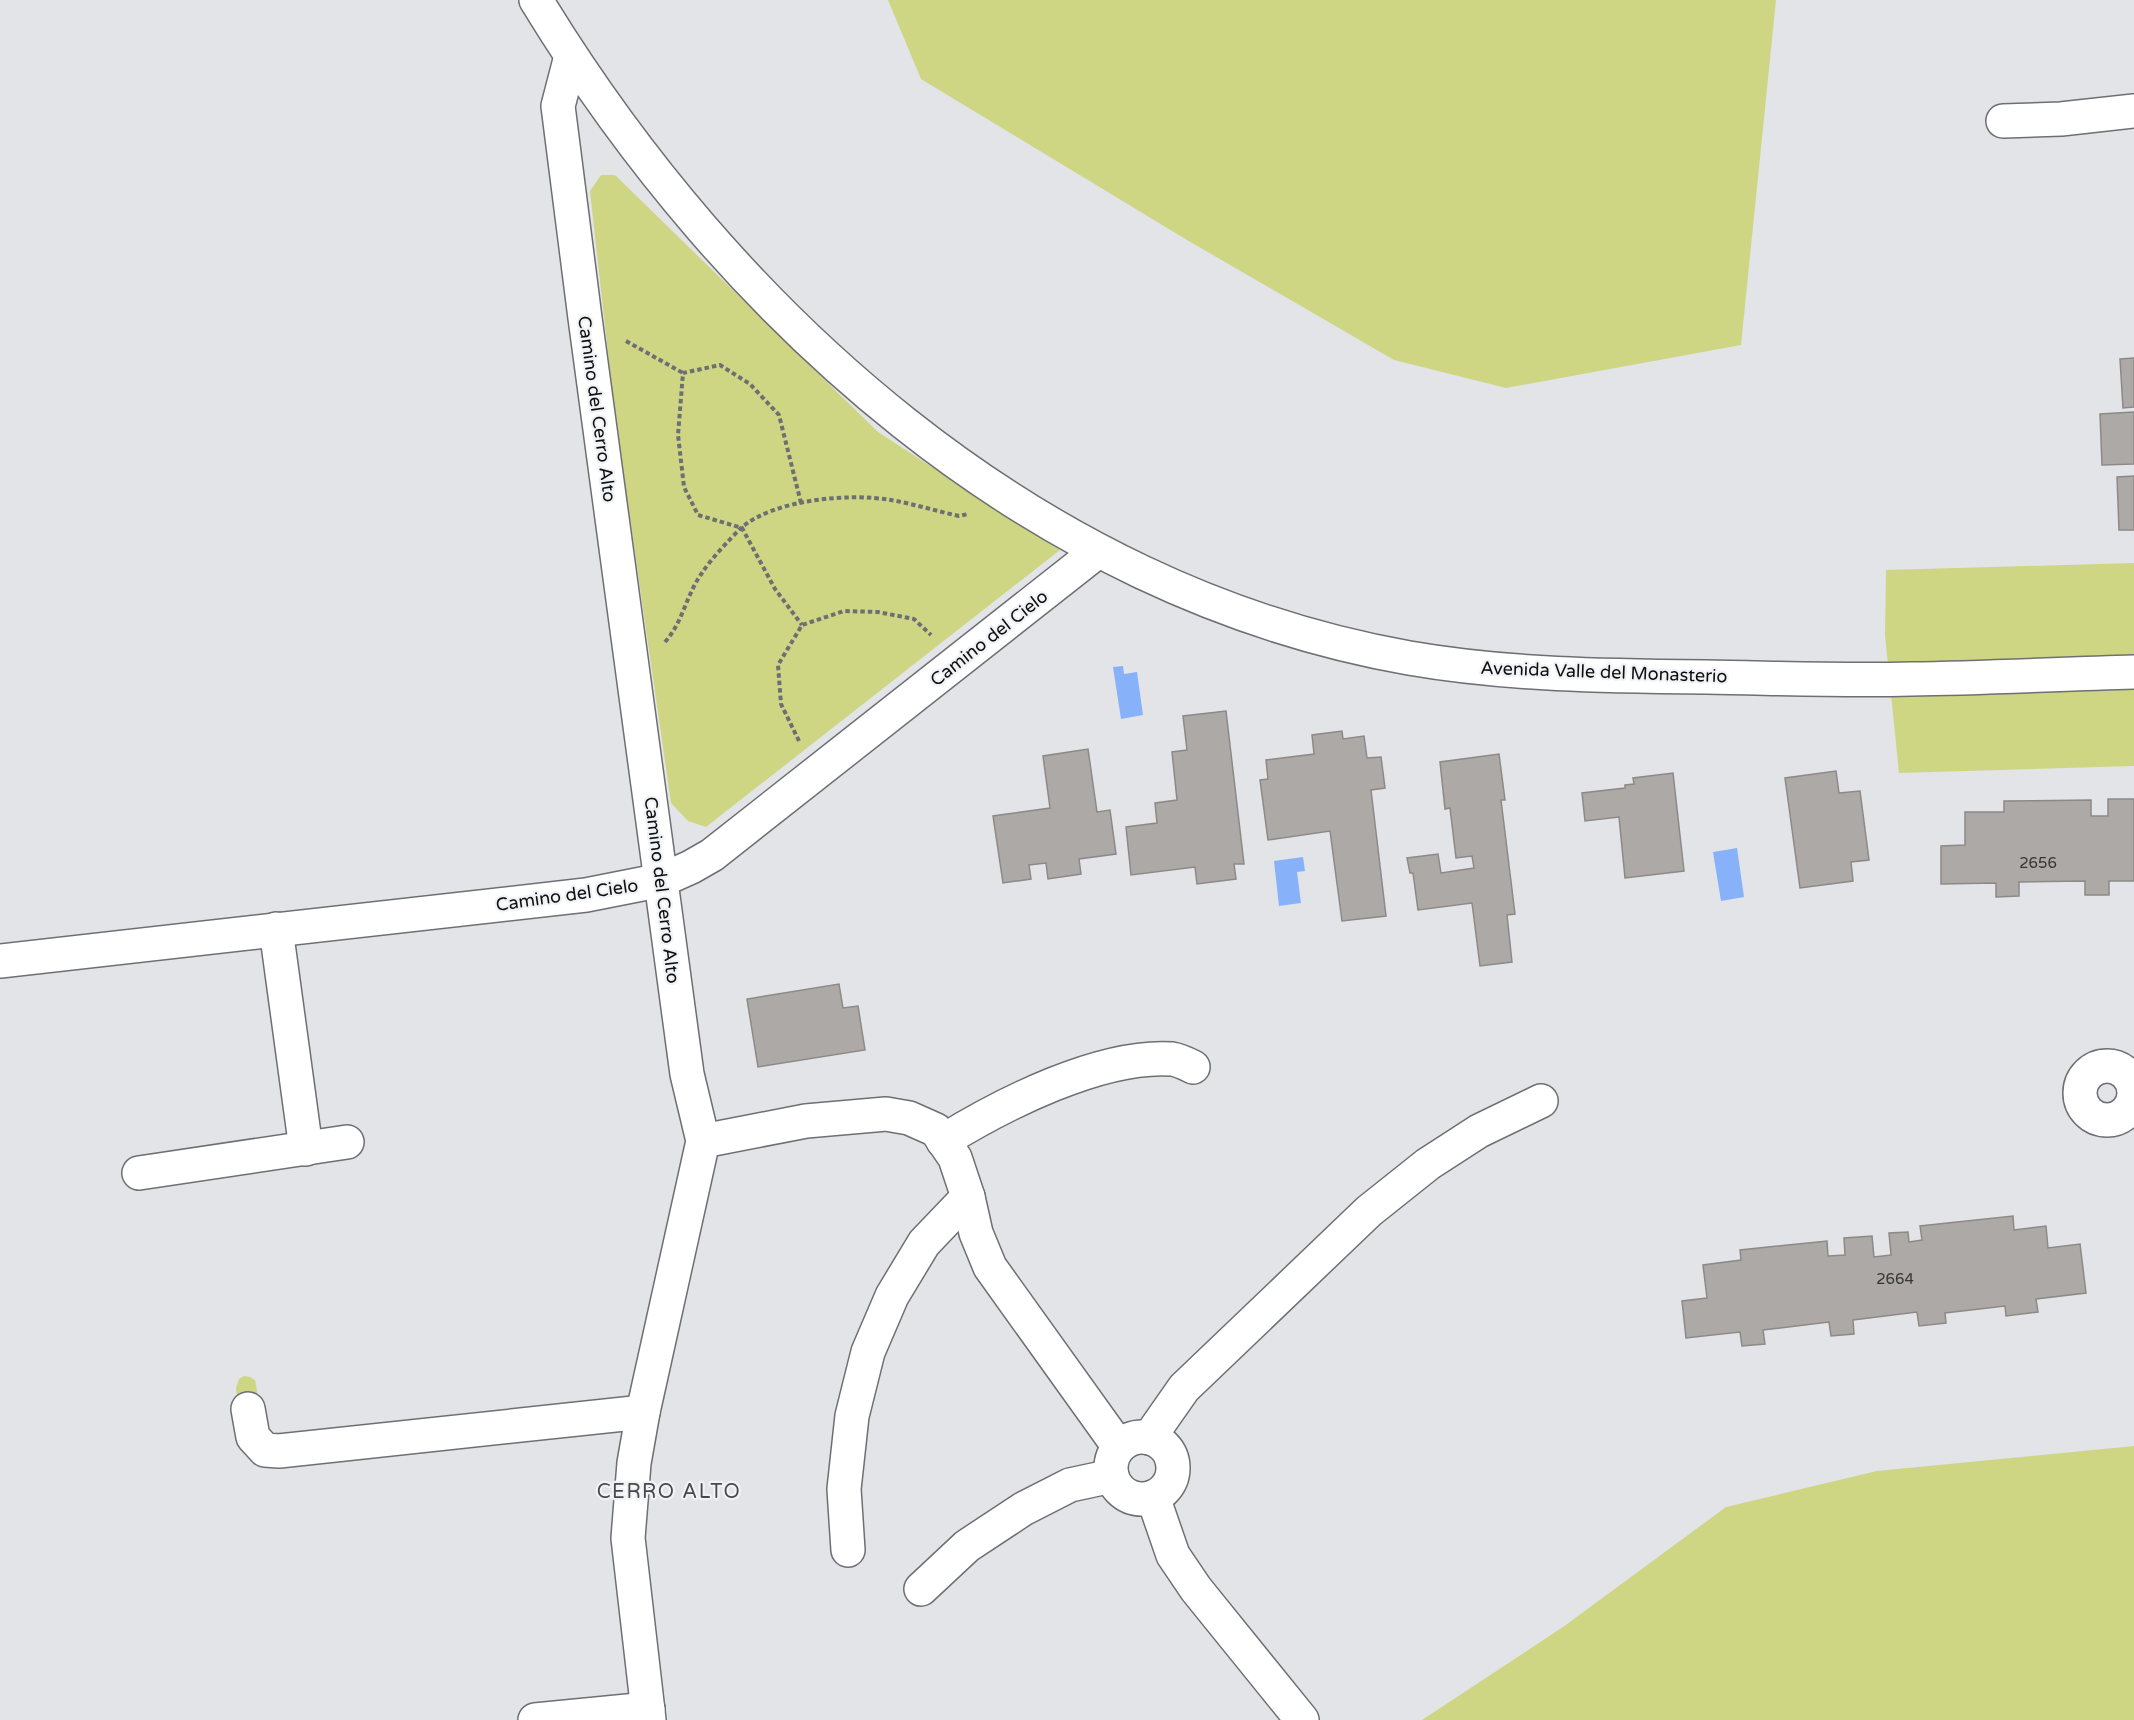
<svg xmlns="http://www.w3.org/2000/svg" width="2134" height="1720" viewBox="0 0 2134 1720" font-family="'Varela Round',sans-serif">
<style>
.green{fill:#ced684}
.water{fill:#87b2f9}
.building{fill:#aca9a6;stroke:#8d8987;stroke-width:1.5}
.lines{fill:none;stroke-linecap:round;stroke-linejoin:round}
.minor-casing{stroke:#6e6f73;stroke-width:36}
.path{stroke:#6e6f72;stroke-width:4;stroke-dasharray:4.5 3;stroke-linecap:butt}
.minor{stroke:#fff;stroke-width:33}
.labels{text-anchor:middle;stroke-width:4.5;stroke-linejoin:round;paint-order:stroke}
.number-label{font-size:15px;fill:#353535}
.street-label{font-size:18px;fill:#0d0e0f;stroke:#f0f2f5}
.neighbourhood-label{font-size:20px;letter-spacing:1.5px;fill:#47494c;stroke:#f0f2f5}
</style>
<rect width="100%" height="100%" fill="#e2e4e8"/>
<!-- green -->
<g class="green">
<path d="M888,0H1776L1741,345L1506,388L1394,360L1187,240L921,79Z"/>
<path d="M601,175H615L878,432L1060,550L706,827L688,821L671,803L614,407L590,191Z"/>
<path d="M2134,563V766L1899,773L1885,635L1886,570Z"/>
<path d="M244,1376L250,1377L255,1380L264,1429L242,1434L236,1388L239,1379Z"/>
<path d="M2134,1446V1720H1422L1563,1627L1726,1507L1877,1471Z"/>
</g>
<!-- water -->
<g class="water">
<path d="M1123,666L1124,674L1137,672L1143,715L1121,719L1113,667Z"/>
<path d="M1737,848L1744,897L1721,901L1713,852Z"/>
<path d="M1303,857L1305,871L1297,872L1301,903L1279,906L1274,861Z"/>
</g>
<!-- building -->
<g class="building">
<path d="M2134,358V407L2123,408L2120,359Z"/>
<path d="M2134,412V464L2102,465L2100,414Z"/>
<path d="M2134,476V530H2119L2117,477Z"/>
<path d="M1226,711L1244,864H1234L1236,879L1197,884L1195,867L1131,875L1126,827L1157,823L1155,803L1177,800L1172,752L1187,750L1183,716Z"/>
<path d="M1342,731L1343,739L1364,736L1367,758L1381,757L1385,788L1371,790L1386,916L1342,921L1330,831L1268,840L1260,780L1268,779L1266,760L1314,754L1312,735Z"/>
<path d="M1088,749L1097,812L1110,810L1116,854L1079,859L1081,874L1048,879L1046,863L1029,865L1031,879L1003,883L993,816L1050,808L1043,756Z"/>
<path d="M1499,754L1505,800H1501L1515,914L1507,915L1512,962L1480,966L1472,903L1418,910L1413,873H1410L1407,858L1438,854L1441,873L1474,868L1472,856L1456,858L1450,808L1445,809L1440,762Z"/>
<path d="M1836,771L1839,793L1860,791L1869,860L1851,862L1853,881L1800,888L1785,778Z"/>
<path d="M1673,773L1684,871L1625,878L1619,817L1585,821L1582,793L1625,788V785L1634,784L1633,778Z"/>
<path d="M2108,799H2134V881H2109V895H2085V881L2019,882V896L1996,897V883L1941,884V846L1965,845V812H2004V801L2091,800V816H2108Z"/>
<path d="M839,984L843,1008L858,1006L865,1050L758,1067L747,999Z"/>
<path d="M2013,1216L2014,1230L2046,1226L2048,1248L2080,1244L2086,1293L2036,1299L2038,1312L2006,1316L2005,1306L1945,1313L1946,1323L1919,1326L1917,1312L1853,1320L1854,1334L1831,1336L1829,1322L1763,1330L1765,1344L1742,1346L1740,1332L1686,1338L1682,1301L1707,1298L1703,1265L1741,1260L1740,1250L1827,1241L1828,1256L1845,1255L1844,1238L1872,1236L1874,1257L1891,1255L1889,1233L1908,1232L1909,1242L1922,1240L1920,1226Z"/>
</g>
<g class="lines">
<defs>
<g id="minor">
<path d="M536,0C729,317 1034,592 1409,658C1507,675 1607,676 1706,677C1774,678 1843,681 1911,679C1985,678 2060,674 2134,672"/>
<path d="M571,56L558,106L585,318L687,1074L703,1141L643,1412L634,1463L628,1538L649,1720"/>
<path d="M2003,121L2061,119L2134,111"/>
<path d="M276,929L306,1149"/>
<path d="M0,961L586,895L662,880L691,867L712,855L1098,551"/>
<circle cx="2107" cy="1093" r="27"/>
<path d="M703,1141L806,1121L886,1114L909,1118L936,1130L955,1158L968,1197L976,1233L990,1267L1119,1447"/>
<path d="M943,1141C1003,1104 1101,1054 1172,1059C1179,1060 1187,1064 1193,1067"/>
<path d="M139,1173L347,1142"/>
<path d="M248,1409L253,1437L265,1450L279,1451L643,1412"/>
<circle cx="1142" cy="1468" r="31"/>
<path d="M1149,1438L1184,1388L1369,1211L1428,1164L1479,1131L1541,1101"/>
<path d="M1153,1497L1173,1555L1196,1589L1302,1720"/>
<path d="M848,1550L844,1489L852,1416L868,1352L892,1296L924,1243L968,1197"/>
<path d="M921,1589L967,1546L1023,1509L1070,1485L1112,1476"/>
<path d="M535,1720L648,1709"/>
</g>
</defs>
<!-- minor casing -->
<use href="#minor" class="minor-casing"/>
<!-- path -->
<g class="path">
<path d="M626,341L683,373"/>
<path d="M801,503L779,415L750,384L720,365L683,373L678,435L684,487L698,515L742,528L775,589L802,625"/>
<path d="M665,642C683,622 686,595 702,573C711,559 729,540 741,528C775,499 849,493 891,500C914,504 936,511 959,516L968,514"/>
<path d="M799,741L781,704L778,665L802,625L844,611L878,612L914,619L931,635"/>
</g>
<!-- minor -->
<use href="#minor" class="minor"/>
</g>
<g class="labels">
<!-- number labels -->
<g class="number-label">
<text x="2038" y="868">2656</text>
<text x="1895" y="1284">2664</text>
</g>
<!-- street labels -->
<g class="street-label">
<text transform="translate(597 409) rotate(82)" y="6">Camino del Cerro Alto</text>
<text transform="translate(989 638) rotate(-38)" y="6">Camino del Cielo</text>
<text transform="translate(1604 672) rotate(2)" y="6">Avenida Valle del Monasterio</text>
<text transform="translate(662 890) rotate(83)" y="6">Camino del Cerro Alto</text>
<text transform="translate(567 895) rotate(-8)" y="6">Camino del Cielo</text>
</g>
<!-- neighbourhood labels -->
<g class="neighbourhood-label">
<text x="669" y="1498">CERRO ALTO</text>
</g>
</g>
</svg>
